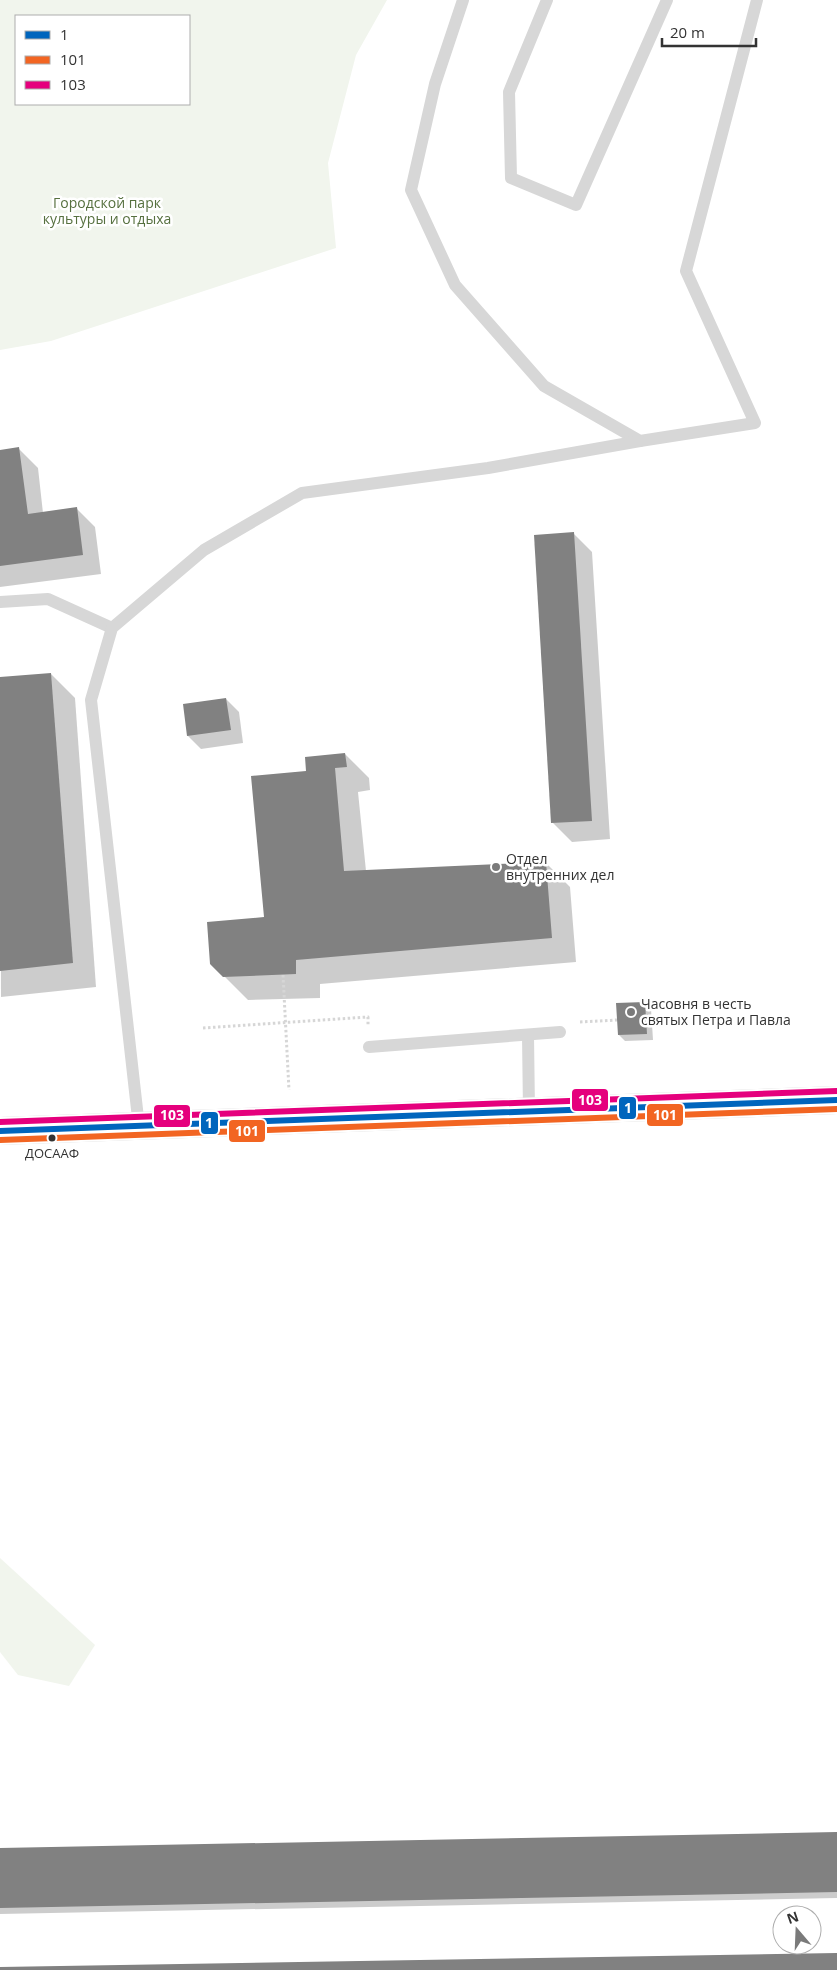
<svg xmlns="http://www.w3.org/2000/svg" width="837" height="1970" viewBox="0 0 837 1970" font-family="'Open Sans',sans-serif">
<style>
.green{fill:#f1f5ed;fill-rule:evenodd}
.shadow{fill:#0003}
.building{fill:#818181}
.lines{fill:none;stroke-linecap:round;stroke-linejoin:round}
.path{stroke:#d6d6d6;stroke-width:3;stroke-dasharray:2.5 2.5;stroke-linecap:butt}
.lane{stroke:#d7d7d7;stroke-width:12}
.secondary{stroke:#d0d0d0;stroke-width:28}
.bus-1-casing{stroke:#fff;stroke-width:10}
.bus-2-casing{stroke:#fff;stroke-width:10}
.bus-3-casing{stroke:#fff;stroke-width:10}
.bus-1{stroke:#0065bd;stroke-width:6}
.bus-2{stroke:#f26522;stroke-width:6}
.bus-3{stroke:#e5007d;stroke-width:6}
.poi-dot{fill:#7a7a7a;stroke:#fff;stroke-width:2}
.bus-dot{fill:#333;stroke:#fff;stroke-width:2}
.labels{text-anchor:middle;stroke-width:5;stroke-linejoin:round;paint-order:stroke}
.bus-label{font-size:13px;fill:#333;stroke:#fff}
.park-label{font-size:14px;fill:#56703f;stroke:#fff}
.poi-label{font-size:14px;fill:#333;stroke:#fff;text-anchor:start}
.line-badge{stroke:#fff;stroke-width:2}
.badge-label{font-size:14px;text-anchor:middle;font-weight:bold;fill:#fff}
</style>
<rect width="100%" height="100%" fill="#fff"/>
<!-- green -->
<g class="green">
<path d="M0,0H387L356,55L328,163L336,248L51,341L0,350ZM16,16H189V104H16Z"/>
<path d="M0,1558L95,1645L69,1686L18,1675L0,1652Z"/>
</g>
<!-- shadow -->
<g class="shadow">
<path d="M19,449L38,468L43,513L76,508L95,527L101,574L0,587V451Z"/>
<path d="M573,533L592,552L610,839L572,842L553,823Z"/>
<path d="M51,674L75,698L96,987L1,997L0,678Z"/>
<path d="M226,699L239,712L243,743L201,749L188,736L184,705Z"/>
<path d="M345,754L369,778L370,790L358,792L366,871L546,863L570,887L576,962L320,984V998L248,1000L212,964L265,918L308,772Z"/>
<path d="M645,1003L651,1009L653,1040L625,1041L619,1035Z"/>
<path d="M837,1834V1898L0,1914V1850Z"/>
</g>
<!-- building -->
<g class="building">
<path d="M19,447L28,514L77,507L83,555L0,566V450Z"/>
<path d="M574,532L592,821L551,823L534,535Z"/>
<path d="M51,673L73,963L0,971V677Z"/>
<path d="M226,698L231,730L187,736L183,704Z"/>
<path d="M345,753L347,767L335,768L344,871L546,862L552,938L296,960V974L223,977L210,964L207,922L264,917L251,776L306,771L305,757Z"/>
<path d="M645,1002L647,1034L618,1035L616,1003Z"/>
<path d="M837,1832V1892L0,1908V1848Z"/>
<path d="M837,1953V1970H0V1967Z"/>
</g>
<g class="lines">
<!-- path -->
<g class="path">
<path d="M283,975L289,1090"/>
<path d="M580,1022L617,1020"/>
<path d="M203,1028L368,1017V1026"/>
</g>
<!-- lane -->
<g class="lane">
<path d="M463,0L435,84L411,190L455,285L544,386L640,441L755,423L686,271L757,0"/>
<path d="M547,0L509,92L511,178L576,205L667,0"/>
<path d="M0,602L48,599L112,628"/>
<path d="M528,1035L529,1112"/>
<path d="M369,1047L560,1032"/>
<path d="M139,1127L91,700L112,628L204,550L302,493L488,468L640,441"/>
</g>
<!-- secondary -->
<path class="secondary" d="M0,1131L837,1100"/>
<defs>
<path id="bus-1" d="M0,1131L837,1100"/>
<path id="bus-2" d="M0,1140L837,1109"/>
<path id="bus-3" d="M0,1122L837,1091"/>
</defs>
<!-- bus-1 casing -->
<use href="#bus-1" class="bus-1-casing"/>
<!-- bus-2 casing -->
<use href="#bus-2" class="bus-2-casing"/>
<!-- bus-3 casing -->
<use href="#bus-3" class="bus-3-casing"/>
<!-- bus-1 -->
<use href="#bus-1" class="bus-1"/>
<!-- bus-2 -->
<use href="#bus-2" class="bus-2"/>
<!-- bus-3 -->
<use href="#bus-3" class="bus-3"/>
</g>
<!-- markers -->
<g class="poi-dot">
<circle cx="496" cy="867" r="5"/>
<circle cx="631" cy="1012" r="5"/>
</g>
<circle class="bus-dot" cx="52" cy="1138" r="4.5"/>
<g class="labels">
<!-- bus labels -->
<g class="bus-label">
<text x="52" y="1158">ДОСААФ</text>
</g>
<!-- park labels -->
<g class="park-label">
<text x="107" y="208">Городской парк<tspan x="107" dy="16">культуры и отдыха</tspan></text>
</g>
<!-- poi labels -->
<g class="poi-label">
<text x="506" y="864">Отдел<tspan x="506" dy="16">внутренних дел</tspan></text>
<text x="641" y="1009">Часовня в честь<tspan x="641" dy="16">святых Петра и Павла</tspan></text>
</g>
</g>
<g class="line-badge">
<rect x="571" y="1088" width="38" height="24" rx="5" fill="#e5007d"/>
<rect x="618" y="1096" width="19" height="24" rx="5" fill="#0065bd"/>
<rect x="646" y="1103" width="38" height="24" rx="5" fill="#f26522"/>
<rect x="153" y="1104" width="38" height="24" rx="5" fill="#e5007d"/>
<rect x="200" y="1111" width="19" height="24" rx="5" fill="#0065bd"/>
<rect x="228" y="1119" width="38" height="24" rx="5" fill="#f26522"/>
</g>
<g class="badge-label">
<text x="590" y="1105">103</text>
<text x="628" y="1113">1</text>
<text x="665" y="1120">101</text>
<text x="172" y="1120">103</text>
<text x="209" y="1128">1</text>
<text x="247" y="1136">101</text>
</g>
<!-- legend -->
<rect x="15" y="15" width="175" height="90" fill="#ffffff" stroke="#adadad"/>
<rect x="25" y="31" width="25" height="8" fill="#0065bd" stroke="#adadad"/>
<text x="60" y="40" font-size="15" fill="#333333">1</text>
<rect x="25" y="56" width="25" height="8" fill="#f26522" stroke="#adadad"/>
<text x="60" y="65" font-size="15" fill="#333333">101</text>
<rect x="25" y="81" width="25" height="8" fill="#e5007d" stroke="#adadad"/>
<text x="60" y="90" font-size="15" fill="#333333">103</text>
<!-- north arrow -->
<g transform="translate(797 1930) rotate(341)"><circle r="24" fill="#ffffff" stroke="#adadad"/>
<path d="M0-4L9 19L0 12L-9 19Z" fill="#7a7a7a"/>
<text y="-8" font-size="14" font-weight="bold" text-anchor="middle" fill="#333333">N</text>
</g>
<!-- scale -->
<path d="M662 38v8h94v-8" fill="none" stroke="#333333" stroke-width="2.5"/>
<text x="670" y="38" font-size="15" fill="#333333" stroke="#ffffff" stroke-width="4" paint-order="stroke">20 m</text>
</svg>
